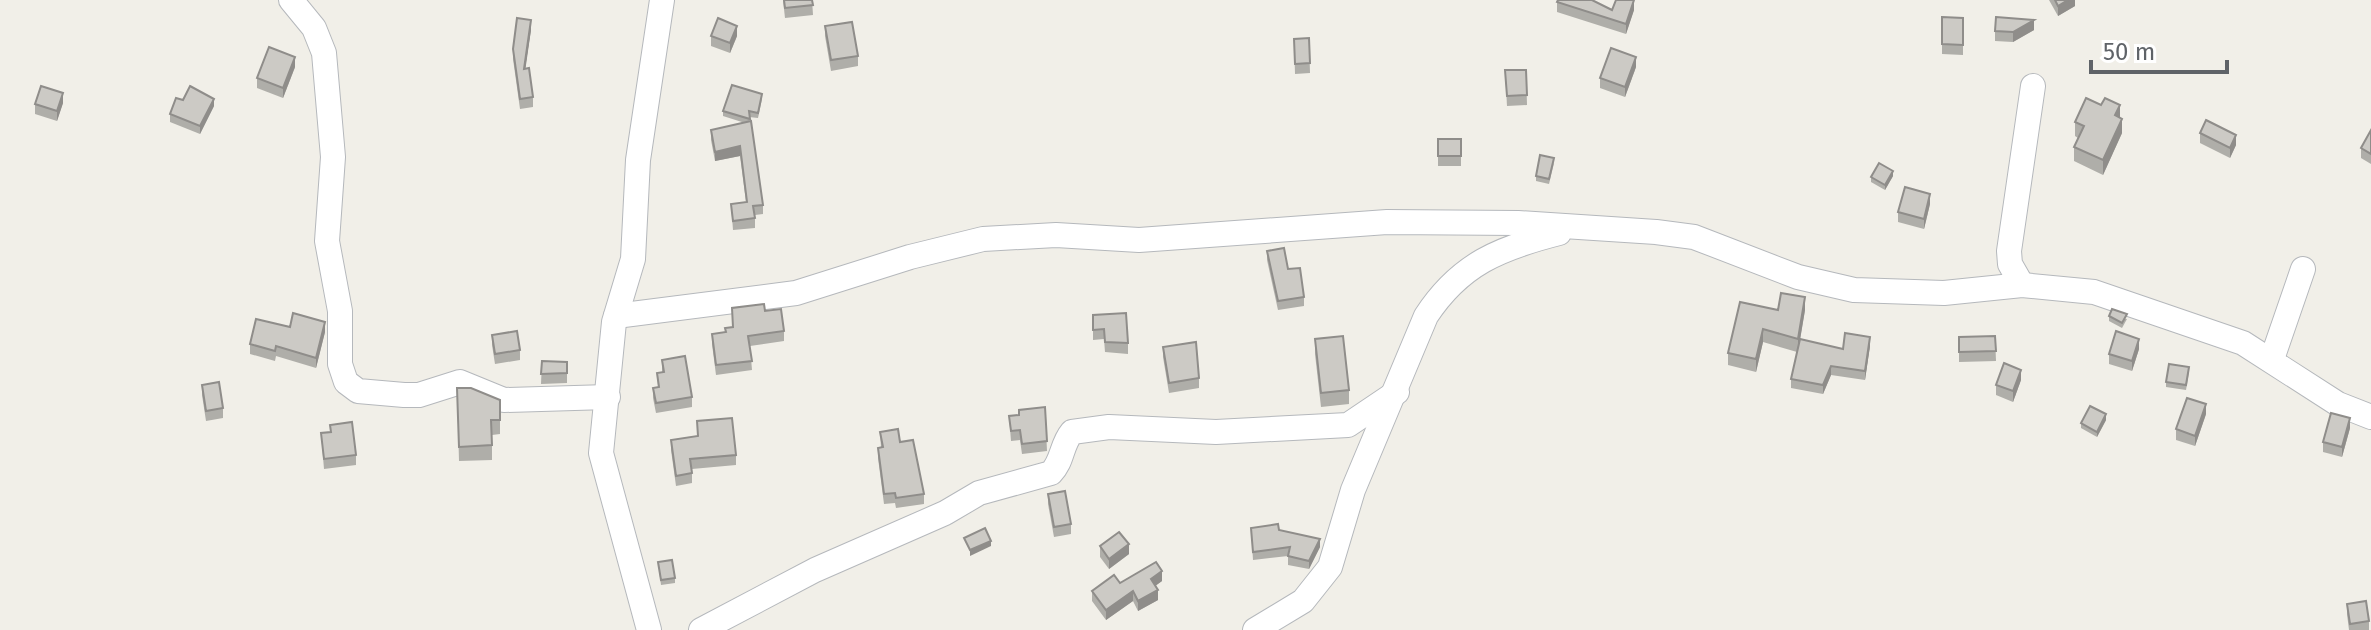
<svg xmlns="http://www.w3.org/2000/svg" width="2371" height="630" viewBox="0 0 2371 630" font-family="'Fira Sans',sans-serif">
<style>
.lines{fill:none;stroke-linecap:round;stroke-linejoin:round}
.minor-casing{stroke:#b5b8bc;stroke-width:26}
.minor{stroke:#fff;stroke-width:24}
.wall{fill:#afaea9}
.shaded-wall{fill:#8f8d8a}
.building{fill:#cccac5;stroke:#8f8d8a;stroke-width:2}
</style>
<rect width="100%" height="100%" fill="#f1efe8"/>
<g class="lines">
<defs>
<g id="minor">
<path d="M291,0L314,28L324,53L333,157L327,241L340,311V364L346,382L358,391L404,395H419L460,382L504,400L608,397"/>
<path d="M2022,285L2010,264L2009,251L2033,86"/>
<path d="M616,316L796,293L910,257L983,239L1056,235L1139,240L1387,222L1518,223L1656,232L1694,237L1798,277L1854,290L1944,293L2022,285L2094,292L2243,343L2338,404L2371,417"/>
<path d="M2272,359L2303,269"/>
<path d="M649,630L601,453L614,322L633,259L638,160L662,0"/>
<path d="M701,630L815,570L945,513L979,493L1051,473C1063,461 1061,445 1072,432L1109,427L1216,432L1348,425L1397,392"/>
<path d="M1255,630L1303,601L1330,567L1353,490L1426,316C1460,264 1500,248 1559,233"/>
</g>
</defs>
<!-- minor casing -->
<use href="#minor" class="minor-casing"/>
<!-- minor -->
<use href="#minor" class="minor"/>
</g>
<!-- wall -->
<g class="wall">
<path d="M783,0H812L813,15L785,18Z"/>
<path d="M2049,0H2075V6L2058,16Z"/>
<path d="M1557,2L1612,10H1634L1626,34L1557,12Z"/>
<path d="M1942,17L1963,18V55L1942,54Z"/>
<path d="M825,26L858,56V66L831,71L825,36Z"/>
<path d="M531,30L525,68L533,97V107L520,109L513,59V49Z"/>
<path d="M2034,30L2013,42L1995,41V31Z"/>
<path d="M711,36H737L730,53L711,46Z"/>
<path d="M1309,38L1310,73L1295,74L1294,39Z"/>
<path d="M295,67L283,98L257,88V78Z"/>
<path d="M1636,67L1625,97L1600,88V78Z"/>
<path d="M1505,70H1526L1527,105L1507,106Z"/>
<path d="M762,99L758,118L749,117L763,205V214L755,215V228L733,230L731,204L746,202L740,156L715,161L711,140V130L745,123L723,116V111Z"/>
<path d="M63,103L57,121L35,114V104Z"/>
<path d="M214,106L200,134L170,122V114Z"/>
<path d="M2120,118L2122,133L2103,175L2074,161V147L2078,138L2075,136V122Z"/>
<path d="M2371,130V164L2361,158V148Z"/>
<path d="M2200,133L2236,145L2230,158L2200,143Z"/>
<rect x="1438" y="139" width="23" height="27"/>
<path d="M1554,163L1549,184L1536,181V176Z"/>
<path d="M1893,176L1885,190L1871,182V177Z"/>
<path d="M1930,204L1924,229L1898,222V212Z"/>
<path d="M1267,251L1288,269L1304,297V306L1278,310L1267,260Z"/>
<path d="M732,308L765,311L784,331V341L750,346L752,370L716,375L712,344V334L725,332V328L732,327Z"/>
<path d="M1778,310H1805L1800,339L1843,349L1870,346L1865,380L1831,375L1823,394L1791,388V379L1797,352L1763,342L1756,372L1728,365V353Z"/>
<path d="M1093,315L1128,343V354L1105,352L1104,339L1093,340Z"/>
<path d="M2109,316L2127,319L2122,328L2109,321Z"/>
<path d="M290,327L325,332L316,368L276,356L275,361L250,354V344Z"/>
<path d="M492,335L520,350V360L495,364L492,345Z"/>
<path d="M1995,336L1996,361L1959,362V337Z"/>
<path d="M1315,339L1349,390V404L1321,407L1315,354Z"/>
<path d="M1163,347L1199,378V388L1169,393L1163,357Z"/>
<path d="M2139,349L2132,371L2109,364V354Z"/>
<path d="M662,360L692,397V407L656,413L653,398V388L658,387L657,373L662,372Z"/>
<path d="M542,361L567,362V383L541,384Z"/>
<path d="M2189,372L2186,390L2166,387V382Z"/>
<path d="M2021,380L2013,402L1996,395V385Z"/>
<path d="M202,385L223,408V418L206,421L202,395Z"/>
<path d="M457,388L500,400V434L492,435V460L459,461Z"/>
<path d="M1045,407L1047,451L1022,454L1020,440L1011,441L1009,416L1019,415Z"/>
<path d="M2206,414L2195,446L2176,440V429Z"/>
<path d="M2106,420L2097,437L2081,428V423Z"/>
<path d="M697,421L736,455V465L692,469V483L676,486L671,450V440L697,436Z"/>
<path d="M330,425L356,455V465L324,469L321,433L330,432Z"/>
<path d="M2350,428L2342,457L2323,452V442Z"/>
<path d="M880,432L900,442L924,494V504L896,508L895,503L884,504L878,458V448L881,447Z"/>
<path d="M1048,494L1071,524V534L1054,537L1048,504Z"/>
<path d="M1251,528L1279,530L1320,547L1309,569L1288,565V556L1253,560Z"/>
<path d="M1100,546L1129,554L1109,569L1100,557Z"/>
<path d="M658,562L675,578V583L661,585Z"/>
<path d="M1162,581L1155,586L1158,600L1138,611L1133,601L1106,620L1092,601V591L1120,583Z"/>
<path d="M2347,604L2369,621V630H2349L2347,614Z"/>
</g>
<!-- shaded-wall -->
<g class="shaded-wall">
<path d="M1634,0V10L1626,34V24Z"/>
<path d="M2068,0H2075V6L2058,16V6Z"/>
<path d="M531,20V30L524,79V69Z"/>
<path d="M2034,20V30L2013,42V32Z"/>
<path d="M737,26V36L730,53V43Z"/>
<path d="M295,57V67L283,98V88Z"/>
<path d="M1636,57V67L1625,97V87Z"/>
<path d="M63,93V103L57,121V111Z"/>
<path d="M214,99V106L200,134V126Z"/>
<path d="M2120,105V120L2115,115Z"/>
<path d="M2122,119V133L2103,175V160Z"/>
<path d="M2236,135V145L2230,158V148Z"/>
<path d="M740,146V156L715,161V152Z"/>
<path d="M1893,171V176L1885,190V185Z"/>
<path d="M1930,194V204L1924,229V219Z"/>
<path d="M1805,297V310L1798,352V339Z"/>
<path d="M325,322V332L316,368V358Z"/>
<path d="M1763,329V342L1756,372V359Z"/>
<path d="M1870,337V346L1865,380V371Z"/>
<path d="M2139,339V349L2132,371V361Z"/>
<path d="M1831,366V375L1823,394V385Z"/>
<path d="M2021,370V380L2013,402V391Z"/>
<path d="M2206,404V414L2195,446V436Z"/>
<path d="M2106,414V420L2097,437V432Z"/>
<path d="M2350,418V428L2342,457V447Z"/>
<path d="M1320,539V547L1309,569V561Z"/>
<path d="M991,541V546L970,556V550Z"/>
<path d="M1129,544V554L1109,569V559Z"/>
<path d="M1162,571V581L1151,589V579Z"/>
<path d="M1158,590V600L1138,611V601Z"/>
<path d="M1133,591V601L1106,620V610Z"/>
</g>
<!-- building -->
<g class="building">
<path d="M784,0H812L813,5L785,8Z"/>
<path d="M1558,0H1592L1612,10L1616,0H1634L1626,24L1557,2Z"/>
<path d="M2055,0H2068L2058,6Z"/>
<path d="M1942,17L1963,18V45L1942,44Z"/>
<path d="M1996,17L2034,20L2013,32L1995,31Z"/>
<path d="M517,18L531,20L524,69L529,68L533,97L520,99L513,49Z"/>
<path d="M718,18L737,26L730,43L711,36Z"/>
<path d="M852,22L858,56L831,60L825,26Z"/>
<path d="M1309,38L1310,63L1295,64L1294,39Z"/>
<path d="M269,47L295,57L283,88L257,78Z"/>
<path d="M1611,48L1636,57L1625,87L1600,78Z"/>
<path d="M1505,70H1526L1527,95L1507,96Z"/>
<path d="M732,85L762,94L758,113L749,111L750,119L723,111Z"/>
<path d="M41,86L63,93L57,111L35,104Z"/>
<path d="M190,86L214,99L200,126L170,114L176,98L183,100Z"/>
<path d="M2086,98L2101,105L2105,98L2120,105L2115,115L2122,119L2103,160L2074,147L2084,126L2075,122Z"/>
<path d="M2206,120L2236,135L2230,148L2200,133Z"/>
<path d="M751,121L763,205L753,206L755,218L733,221L731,204L747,202L740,146L715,152L711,130Z"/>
<path d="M2371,130V154L2361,148Z"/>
<rect x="1438" y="139" width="23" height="17"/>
<path d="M1540,155L1554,158L1549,179L1536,176Z"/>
<path d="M1879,163L1893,171L1885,185L1871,177Z"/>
<path d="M1905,187L1930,194L1924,219L1898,212Z"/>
<path d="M1284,248L1288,269L1300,268L1304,297L1278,301L1267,251Z"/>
<path d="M1781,293L1805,297L1798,339L1763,329L1756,359L1728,353L1740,302L1778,310Z"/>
<path d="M764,304L765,311L781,309L784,331L748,336L752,361L716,365L712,334L726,332L725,328L733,327L732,308Z"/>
<path d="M2112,309L2127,314L2122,323L2109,316Z"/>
<path d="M293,313L325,322L316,358L276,346L275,351L250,344L256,319L290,327Z"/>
<path d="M1126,313L1128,343L1105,342L1104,329L1093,330V315Z"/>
<path d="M517,331L520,350L495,354L492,335Z"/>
<path d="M2116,331L2139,339L2132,361L2109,354Z"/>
<path d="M1845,333L1870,337L1865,371L1831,366L1823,385L1791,379L1800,339L1843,349Z"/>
<path d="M1343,336L1349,390L1321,393L1315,339Z"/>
<path d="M1995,336L1996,351L1959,352V337Z"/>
<path d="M1196,342L1199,378L1169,383L1163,347Z"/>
<path d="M685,356L692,397L656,403L653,388L659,387L657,373L664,372L662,360Z"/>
<path d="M542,361L567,362V373L541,374Z"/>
<path d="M2004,363L2021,370L2013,391L1996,385Z"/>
<path d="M2169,364L2189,367L2186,385L2166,382Z"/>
<path d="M219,382L223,408L206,411L202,385Z"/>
<path d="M457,388H471L500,400V420H491L492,445L459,447Z"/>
<path d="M2187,398L2206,404L2195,436L2176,429Z"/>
<path d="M2090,406L2106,414L2097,432L2081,423Z"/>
<path d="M1045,407L1047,441L1022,444L1020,430L1011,431L1009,416L1019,415V410Z"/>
<path d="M2331,413L2350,418L2342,447L2323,442Z"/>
<path d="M732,418L736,455L690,459L692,473L676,476L671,440L698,436L697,421Z"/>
<path d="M352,422L356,455L324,459L321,433L331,432L330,425Z"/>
<path d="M898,429L900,442L913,440L924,494L896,498L895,493L884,494L878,448L883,447L880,432Z"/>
<path d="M1065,491L1071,524L1054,527L1048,494Z"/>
<path d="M1278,524L1279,530L1320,539L1309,561L1288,556L1290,547L1253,552L1251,528Z"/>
<path d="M985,528L991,541L970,550L964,538Z"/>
<path d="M1119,532L1129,544L1109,559L1100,546Z"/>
<path d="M672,560L675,578L661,580L658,562Z"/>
<path d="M1156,562L1162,571L1151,579L1158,590L1138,601L1133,591L1106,610L1092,591L1114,575L1120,583Z"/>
<path d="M2366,601L2369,621L2350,624L2347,604Z"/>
</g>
<!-- scale -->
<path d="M2091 60v12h136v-12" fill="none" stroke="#5f6368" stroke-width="4"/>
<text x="2103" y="60" font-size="24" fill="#5f6368" stroke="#ffffff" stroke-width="6" paint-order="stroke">50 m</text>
</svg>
